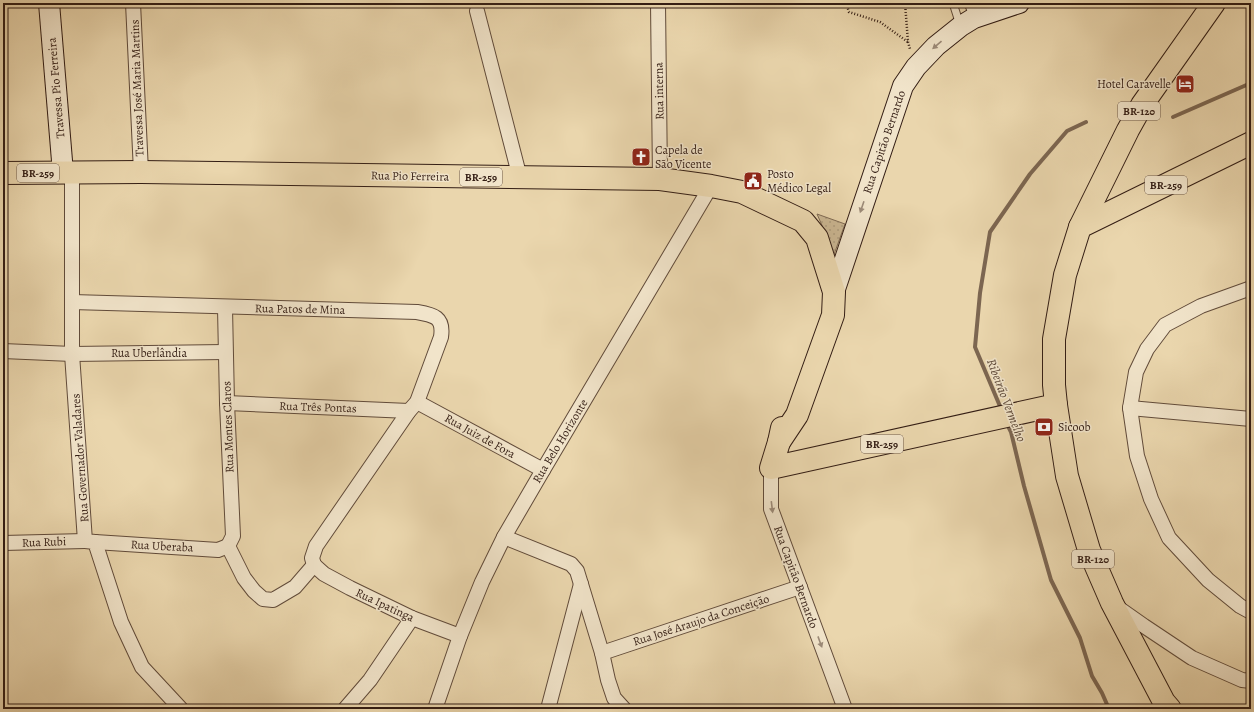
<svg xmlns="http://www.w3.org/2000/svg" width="1254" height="712" viewBox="0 0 1254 712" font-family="Alegreya,serif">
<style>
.park{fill:url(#park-dots);stroke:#7f6a54}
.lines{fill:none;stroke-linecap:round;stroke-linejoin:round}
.stream{stroke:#7c6651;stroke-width:4}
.lane-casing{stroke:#614b3a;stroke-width:9}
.street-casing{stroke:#614b3a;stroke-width:16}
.secondary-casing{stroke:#331d14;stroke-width:22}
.primary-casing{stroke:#331d14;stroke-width:24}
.highway-casing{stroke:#331d14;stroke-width:24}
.path{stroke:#331d14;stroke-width:2.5;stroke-dasharray:1 2;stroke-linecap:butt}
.lane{stroke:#f1e4ca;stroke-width:7}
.street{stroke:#f1e4ca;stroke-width:14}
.secondary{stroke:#f1e4ca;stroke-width:20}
.primary{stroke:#ead6ad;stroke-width:22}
.highway{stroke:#ead6ad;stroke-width:22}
.oneway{fill:#9c8a78}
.labels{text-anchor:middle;stroke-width:3;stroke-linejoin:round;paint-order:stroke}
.shield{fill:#f1e4ca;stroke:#6c594b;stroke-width:1}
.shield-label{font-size:11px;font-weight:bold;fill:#331d14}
.poi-label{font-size:12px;fill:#331d14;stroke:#f1e4ca;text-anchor:start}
.street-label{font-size:12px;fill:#331d14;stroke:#f1e4ca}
.water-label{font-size:13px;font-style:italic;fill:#5d4837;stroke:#f1e4ca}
</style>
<defs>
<pattern id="park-dots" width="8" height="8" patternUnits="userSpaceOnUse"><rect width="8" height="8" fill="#cbb793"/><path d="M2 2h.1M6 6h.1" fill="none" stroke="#af9d7e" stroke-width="1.8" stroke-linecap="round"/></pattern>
</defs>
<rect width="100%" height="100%" fill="#ead6ad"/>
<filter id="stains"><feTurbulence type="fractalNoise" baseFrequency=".005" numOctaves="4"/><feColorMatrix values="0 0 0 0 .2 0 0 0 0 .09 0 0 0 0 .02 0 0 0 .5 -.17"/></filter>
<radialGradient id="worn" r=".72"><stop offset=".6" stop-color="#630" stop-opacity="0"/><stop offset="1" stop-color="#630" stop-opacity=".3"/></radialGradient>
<!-- park -->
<path class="park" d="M817,214L845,224L832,260L824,230Z"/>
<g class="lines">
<!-- stream -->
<g class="stream">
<path d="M1173,117L1251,83"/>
<path d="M1002,411L975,347L980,293L990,232L1030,174L1067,131L1086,122"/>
<path d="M1006,422L1011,432L1024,486L1051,580L1080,638L1092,676L1102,693L1109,709"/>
</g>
<defs>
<g id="lane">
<path d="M953,3L960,25"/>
<path d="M968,3L974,18"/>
</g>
<g id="street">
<path d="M133,3L141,172"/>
<path d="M658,3L660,179"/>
<path d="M477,11L520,178"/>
<path d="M72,174V354L85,541L95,542L121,622L142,667L181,709"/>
<path d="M1251,288L1201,306L1165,325L1147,349L1136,372L1130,408L1137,456L1151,499L1169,538L1208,580L1240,606L1251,612"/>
<path d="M72,302L417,312C434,315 444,317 441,337L417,402L409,411L316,546L312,558L314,565"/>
<path d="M225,308L227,403L233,536L228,546"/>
<path d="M3,351L72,354L225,352"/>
<path d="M417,402L543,470"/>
<path d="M227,403L409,411"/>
<path d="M1130,408L1251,419"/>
<path d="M771,468V509L845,709"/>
<path d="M504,537L571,564L577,571L602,653L608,680L614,698L624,709"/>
<path d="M95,542L218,550L228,546"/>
<path d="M3,543L85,541"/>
<path d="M228,546L244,578L254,591L263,599L273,600L295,587L314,565"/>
<path d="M314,565L324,574L350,588L412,618L460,636"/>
<path d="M1117,607L1144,626L1192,658L1242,680L1251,681"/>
<path d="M602,653L800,587"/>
<path d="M345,709L370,680L412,618"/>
<path d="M435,709L460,636L482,582L504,537L543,470L711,186"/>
<path d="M548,709L581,584"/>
</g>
<g id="secondary">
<path d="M49,3L63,173"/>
<path d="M834,292L903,86L916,67L936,46L961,26L974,18L1019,3"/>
</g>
<g id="primary">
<path d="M1080,227L1128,130L1142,105L1214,3"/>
<path d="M1056,405L1067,476L1089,550L1112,603L1164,702L1170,709"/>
</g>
<g id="highway">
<path d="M3,173L141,172L660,179L711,186L742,192L803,221L817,238L834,292L833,315L797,415L779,442"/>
<path d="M782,428L779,442L771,468L1056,405L1054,385V339L1065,275L1080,227L1251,143"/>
</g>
</defs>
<!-- lane casing -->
<use href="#lane" class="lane-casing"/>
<!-- street casing -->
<use href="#street" class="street-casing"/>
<!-- secondary casing -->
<use href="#secondary" class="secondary-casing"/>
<!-- primary casing -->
<use href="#primary" class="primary-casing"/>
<!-- highway casing -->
<use href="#highway" class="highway-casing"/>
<!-- path -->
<g class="path">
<path d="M846,3L849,12L880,22L908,42"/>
<path d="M905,3L908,42L910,49"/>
</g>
<!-- lane -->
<use href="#lane" class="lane"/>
<!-- street -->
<use href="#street" class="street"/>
<!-- secondary -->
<use href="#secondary" class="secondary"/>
<!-- primary -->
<use href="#primary" class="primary"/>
<!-- highway -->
<use href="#highway" class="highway"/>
</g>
<!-- one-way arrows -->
<defs><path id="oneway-solid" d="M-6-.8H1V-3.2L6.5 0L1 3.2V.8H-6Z"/></defs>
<g class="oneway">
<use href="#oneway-solid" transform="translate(937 45) rotate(139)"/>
<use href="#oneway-solid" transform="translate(862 207) rotate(109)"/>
<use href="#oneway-solid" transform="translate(772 507) rotate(83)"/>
<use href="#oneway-solid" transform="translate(820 642) rotate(70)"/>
</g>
<!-- icons -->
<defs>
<symbol id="hotel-square" viewBox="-11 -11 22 22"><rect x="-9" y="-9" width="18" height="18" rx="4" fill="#8f2418" stroke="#f1e4ca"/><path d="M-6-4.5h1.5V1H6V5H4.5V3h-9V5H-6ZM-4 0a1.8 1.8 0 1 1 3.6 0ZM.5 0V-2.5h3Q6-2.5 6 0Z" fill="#fff"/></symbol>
<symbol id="church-square" viewBox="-11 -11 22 22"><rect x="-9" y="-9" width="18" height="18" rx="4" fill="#8f2418" stroke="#f1e4ca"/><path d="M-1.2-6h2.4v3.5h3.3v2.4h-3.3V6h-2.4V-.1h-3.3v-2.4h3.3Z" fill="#fff"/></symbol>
<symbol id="civic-square" viewBox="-11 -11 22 22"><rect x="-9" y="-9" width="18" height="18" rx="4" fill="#8f2418" stroke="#f1e4ca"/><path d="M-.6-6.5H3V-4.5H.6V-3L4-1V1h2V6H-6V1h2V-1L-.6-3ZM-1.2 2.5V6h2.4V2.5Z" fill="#fff"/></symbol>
<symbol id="bank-square" viewBox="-11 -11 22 22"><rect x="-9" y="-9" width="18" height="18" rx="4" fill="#8f2418" stroke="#f1e4ca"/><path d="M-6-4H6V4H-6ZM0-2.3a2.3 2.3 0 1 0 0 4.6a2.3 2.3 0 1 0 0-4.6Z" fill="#fff"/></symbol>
</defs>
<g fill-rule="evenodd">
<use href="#hotel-square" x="1174" y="73" width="22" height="22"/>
<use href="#church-square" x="630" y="146" width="22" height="22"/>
<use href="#civic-square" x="742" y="170" width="22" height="22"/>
<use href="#bank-square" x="1033" y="416" width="22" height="22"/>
</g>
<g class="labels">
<!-- shield labels -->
<g class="shield">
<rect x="1118" y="102" width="42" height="18" rx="3"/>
<rect x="17" y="164" width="42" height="18" rx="3"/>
<rect x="460" y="168" width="42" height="18" rx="3"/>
<rect x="1145" y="176" width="42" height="18" rx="3"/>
<rect x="861" y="435" width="42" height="18" rx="3"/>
<rect x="1072" y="550" width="42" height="18" rx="3"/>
</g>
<g class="shield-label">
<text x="1139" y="115">BR-120</text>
<text x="38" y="177">BR-259</text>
<text x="481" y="181">BR-259</text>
<text x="1166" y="189">BR-259</text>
<text x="882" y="448">BR-259</text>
<text x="1093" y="563">BR-120</text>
</g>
<!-- poi labels -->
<g class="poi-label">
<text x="1171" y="88" text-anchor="end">Hotel Caravelle</text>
<text x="655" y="154">Capela de<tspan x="655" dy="14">São Vicente</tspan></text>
<text x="767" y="178">Posto<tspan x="767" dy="14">Médico Legal</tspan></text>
<text x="1058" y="431">Sicoob</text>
</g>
<!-- street labels -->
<g class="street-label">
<text transform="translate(56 88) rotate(-95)" y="4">Travessa Pio Ferreira</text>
<text transform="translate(137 88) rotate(-92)" y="4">Travessa José Maria Martins</text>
<text transform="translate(659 91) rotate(-91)" y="4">Rua interna</text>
<text transform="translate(884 142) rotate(-71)" y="4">Rua Capitão Bernardo</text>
<text transform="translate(410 176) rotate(1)" y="4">Rua Pio Ferreira</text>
<text transform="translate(300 309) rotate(1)" y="4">Rua Patos de Mina</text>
<text x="149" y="357">Rua Uberlândia</text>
<text transform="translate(318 407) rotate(2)" y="4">Rua Três Pontas</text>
<text transform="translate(228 427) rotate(-92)" y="4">Rua Montes Claros</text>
<text transform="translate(480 436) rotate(29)" y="4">Rua Juiz de Fora</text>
<text transform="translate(560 441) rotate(-59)" y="4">Rua Belo Horizonte</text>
<text transform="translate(80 458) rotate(-94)" y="4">Rua Governador Valadares</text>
<text transform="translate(44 542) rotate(-2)" y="4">Rua Rubi</text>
<text transform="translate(162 546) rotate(3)" y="4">Rua Uberaba</text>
<text transform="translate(796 577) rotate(70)" y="4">Rua Capitão Bernardo</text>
<text transform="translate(385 605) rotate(25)" y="4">Rua Ipatinga</text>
<text transform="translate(701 620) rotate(-18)" y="4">Rua José Araujo da Conceição</text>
</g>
<!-- water labels -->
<g class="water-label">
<text transform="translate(1007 400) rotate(69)" y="5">Ribeirão Vermelho</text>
</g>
</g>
<!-- margin -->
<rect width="1254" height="712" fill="none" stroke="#ead6ad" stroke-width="16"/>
<rect x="4" y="4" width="1246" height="704" fill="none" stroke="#331d14" stroke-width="2"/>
<rect x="8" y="8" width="1238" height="696" fill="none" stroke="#331d14"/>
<rect width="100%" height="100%" filter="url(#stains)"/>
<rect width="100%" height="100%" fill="url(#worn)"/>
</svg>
